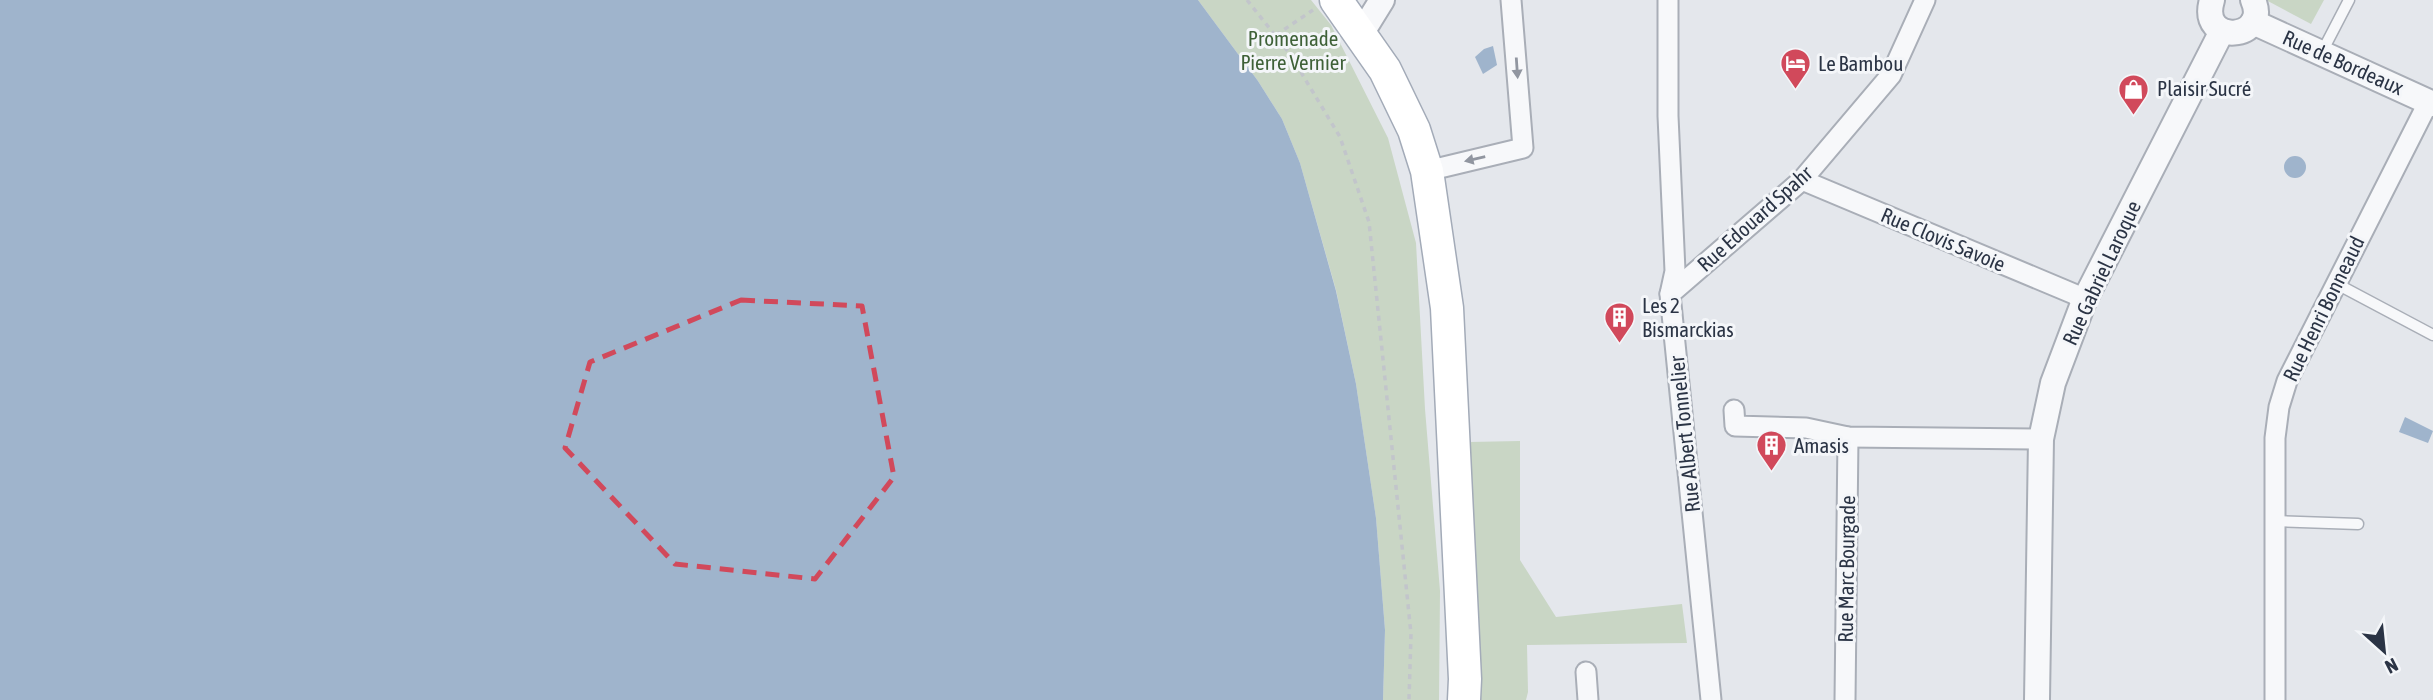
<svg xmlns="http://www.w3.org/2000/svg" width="2433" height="700" viewBox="0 0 2433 700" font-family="'Asap Condensed',sans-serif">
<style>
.green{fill:#c9d6c5}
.water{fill:#9fb4cc}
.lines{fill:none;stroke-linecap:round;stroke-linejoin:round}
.service-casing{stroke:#a9aeb7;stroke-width:13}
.minor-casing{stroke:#a9aeb7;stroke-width:23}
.tertiary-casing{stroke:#a9aeb7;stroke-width:28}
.primary-casing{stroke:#a3abb8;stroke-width:35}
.path{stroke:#c2c5cb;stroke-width:3.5;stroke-dasharray:5 5;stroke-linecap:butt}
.service{stroke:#f7f8fa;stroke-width:10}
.minor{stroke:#f7f8fa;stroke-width:19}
.tertiary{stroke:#f7f8fa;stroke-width:24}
.primary{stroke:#fff;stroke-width:32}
.oneway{fill:#9196a0}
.marked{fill:none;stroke:#d1495b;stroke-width:5;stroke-dasharray:14 9;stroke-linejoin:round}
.labels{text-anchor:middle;stroke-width:6;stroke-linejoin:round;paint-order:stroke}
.park-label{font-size:21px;fill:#3f6138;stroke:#f4f6f9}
.street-label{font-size:21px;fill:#2b3445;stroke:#f4f6f9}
.poi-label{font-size:21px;fill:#2b3445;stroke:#f4f6f9;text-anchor:start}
</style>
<rect width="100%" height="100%" fill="#e4e7ec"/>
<!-- green -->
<g class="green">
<path d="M1198,0H1311L1331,25L1388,138L1416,243L1425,409L1440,591L1439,700H1383L1385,630L1376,518L1356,384L1336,290L1300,163L1282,119L1258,81Z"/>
<path d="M2266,0H2324L2311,24Z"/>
<path d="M1520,441V560L1556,617L1682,604L1687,643L1527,645L1528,692L1526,700H1476L1478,626L1469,442Z"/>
</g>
<!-- water -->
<g class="water">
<path d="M0,0H1198L1258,81L1282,119L1300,163L1336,291L1356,384L1376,518L1385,630L1383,700H0Z"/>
<path d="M1493,46L1497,65L1483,74L1475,57L1484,49Z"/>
<circle cx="2295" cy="167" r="11"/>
<path d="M2405,417L2433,431L2428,443L2399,432Z"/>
</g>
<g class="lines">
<defs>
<g id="service">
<path d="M2322,52L2349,0"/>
<path d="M2335,283L2433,335"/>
<path d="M2275,521L2358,524"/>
</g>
<g id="minor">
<path d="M1668,0V116L1675,271L1670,294L1711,700"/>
<path d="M1427,171L1523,148L1511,0"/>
<path d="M1802,180L2074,294L2084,301"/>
<path d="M1670,294L1802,180L1891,75L1925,0"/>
<path d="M1734,410L1735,426L1806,428L1848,437L2041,439"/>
<path d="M1586,672L1588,700"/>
<path d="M1845,700L1848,437"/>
<path d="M2275,700V438L2279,407L2287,381L2429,101"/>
</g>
<g id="tertiary">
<path d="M2212,0C2198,47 2271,40 2253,0"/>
<path d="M2253,22L2433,104"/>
<path d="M1361,34L1382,0"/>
<path d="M2037,700L2041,439L2053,383L2084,301L2222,31"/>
</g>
<path id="primary" d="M1336,0L1385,70L1414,130L1427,171L1447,308L1465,679L1464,700"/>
</defs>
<!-- service casing -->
<use href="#service" class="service-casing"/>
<!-- minor casing -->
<use href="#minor" class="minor-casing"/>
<!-- tertiary casing -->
<use href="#tertiary" class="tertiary-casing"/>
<!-- primary casing -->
<use href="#primary" class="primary-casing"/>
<!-- path -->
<g class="path">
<path d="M1247,0L1290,54L1340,137L1369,222L1411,634L1409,700"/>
<path d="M1276,35L1313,10"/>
</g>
<!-- service -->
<use href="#service" class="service"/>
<!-- minor -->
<use href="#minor" class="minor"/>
<!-- tertiary -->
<use href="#tertiary" class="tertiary"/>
<!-- primary -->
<use href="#primary" class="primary"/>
</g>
<!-- one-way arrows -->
<defs><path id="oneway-solid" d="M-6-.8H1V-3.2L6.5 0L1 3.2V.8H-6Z" transform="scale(1.75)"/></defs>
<g class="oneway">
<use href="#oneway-solid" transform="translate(1517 68) rotate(86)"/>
<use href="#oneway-solid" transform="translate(1475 159) rotate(167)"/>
</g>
<!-- marked area -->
<path class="marked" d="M741,300L862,306L894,477L815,579L675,564L565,448L590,362Z"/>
<!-- icons -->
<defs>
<symbol id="hotel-pin" viewBox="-11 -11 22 30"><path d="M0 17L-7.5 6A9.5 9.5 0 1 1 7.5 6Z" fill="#d1495b" stroke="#f4f6f9"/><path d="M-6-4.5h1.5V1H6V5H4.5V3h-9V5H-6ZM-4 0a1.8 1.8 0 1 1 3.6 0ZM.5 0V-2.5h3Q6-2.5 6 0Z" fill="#fff"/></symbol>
<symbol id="shop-pin" viewBox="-11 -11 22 30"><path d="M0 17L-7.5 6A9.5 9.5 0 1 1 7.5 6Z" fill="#d1495b" stroke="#f4f6f9"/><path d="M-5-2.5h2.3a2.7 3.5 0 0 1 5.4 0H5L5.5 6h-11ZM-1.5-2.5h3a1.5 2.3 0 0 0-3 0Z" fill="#fff"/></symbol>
<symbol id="building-pin" viewBox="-11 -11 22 30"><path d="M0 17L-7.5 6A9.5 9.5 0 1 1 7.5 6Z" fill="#d1495b" stroke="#f4f6f9"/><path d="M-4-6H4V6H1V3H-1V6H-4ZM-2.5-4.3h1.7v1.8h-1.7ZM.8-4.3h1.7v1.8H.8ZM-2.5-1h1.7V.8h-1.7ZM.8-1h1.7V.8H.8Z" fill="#fff"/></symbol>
</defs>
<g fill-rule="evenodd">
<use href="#hotel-pin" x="1778" y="46" width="35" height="47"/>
<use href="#shop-pin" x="2116" y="72" width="35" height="47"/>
<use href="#building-pin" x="1602" y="300" width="35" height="47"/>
<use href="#building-pin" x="1754" y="428" width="35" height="47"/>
</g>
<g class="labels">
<!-- park labels -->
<g class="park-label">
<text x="1293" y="46">Promenade<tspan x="1293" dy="24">Pierre Vernier</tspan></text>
</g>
<!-- street labels -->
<g class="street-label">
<text transform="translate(2343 63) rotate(24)" y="7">Rue de Bordeaux</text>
<text transform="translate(1755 219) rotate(-42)" y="7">Rue Edouard Spahr</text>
<text transform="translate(1943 240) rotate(23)" y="7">Rue Clovis Savoie</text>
<text transform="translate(2102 273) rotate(-65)" y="7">Rue Gabriel Laroque</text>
<text transform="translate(2324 309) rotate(-64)" y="7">Rue Henri Bonneaud</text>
<text transform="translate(1685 434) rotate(-96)" y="7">Rue Albert Tonnelier</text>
<text transform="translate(1847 569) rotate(-89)" y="7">Rue Marc Bourgade</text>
</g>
<!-- poi labels -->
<g class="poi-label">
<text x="1818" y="71">Le Bambou</text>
<text x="2157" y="96">Plaisir Sucré</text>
<text x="1642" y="313">Les 2<tspan x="1642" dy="24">Bismarckias</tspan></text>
<text x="1794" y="453">Amasis</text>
</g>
</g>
<!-- north arrow -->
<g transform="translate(2384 651) rotate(153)" stroke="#f4f6f9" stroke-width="5" paint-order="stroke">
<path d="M0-5L12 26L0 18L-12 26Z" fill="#2b3445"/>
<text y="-10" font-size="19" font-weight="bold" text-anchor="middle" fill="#2b3445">N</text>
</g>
</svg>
